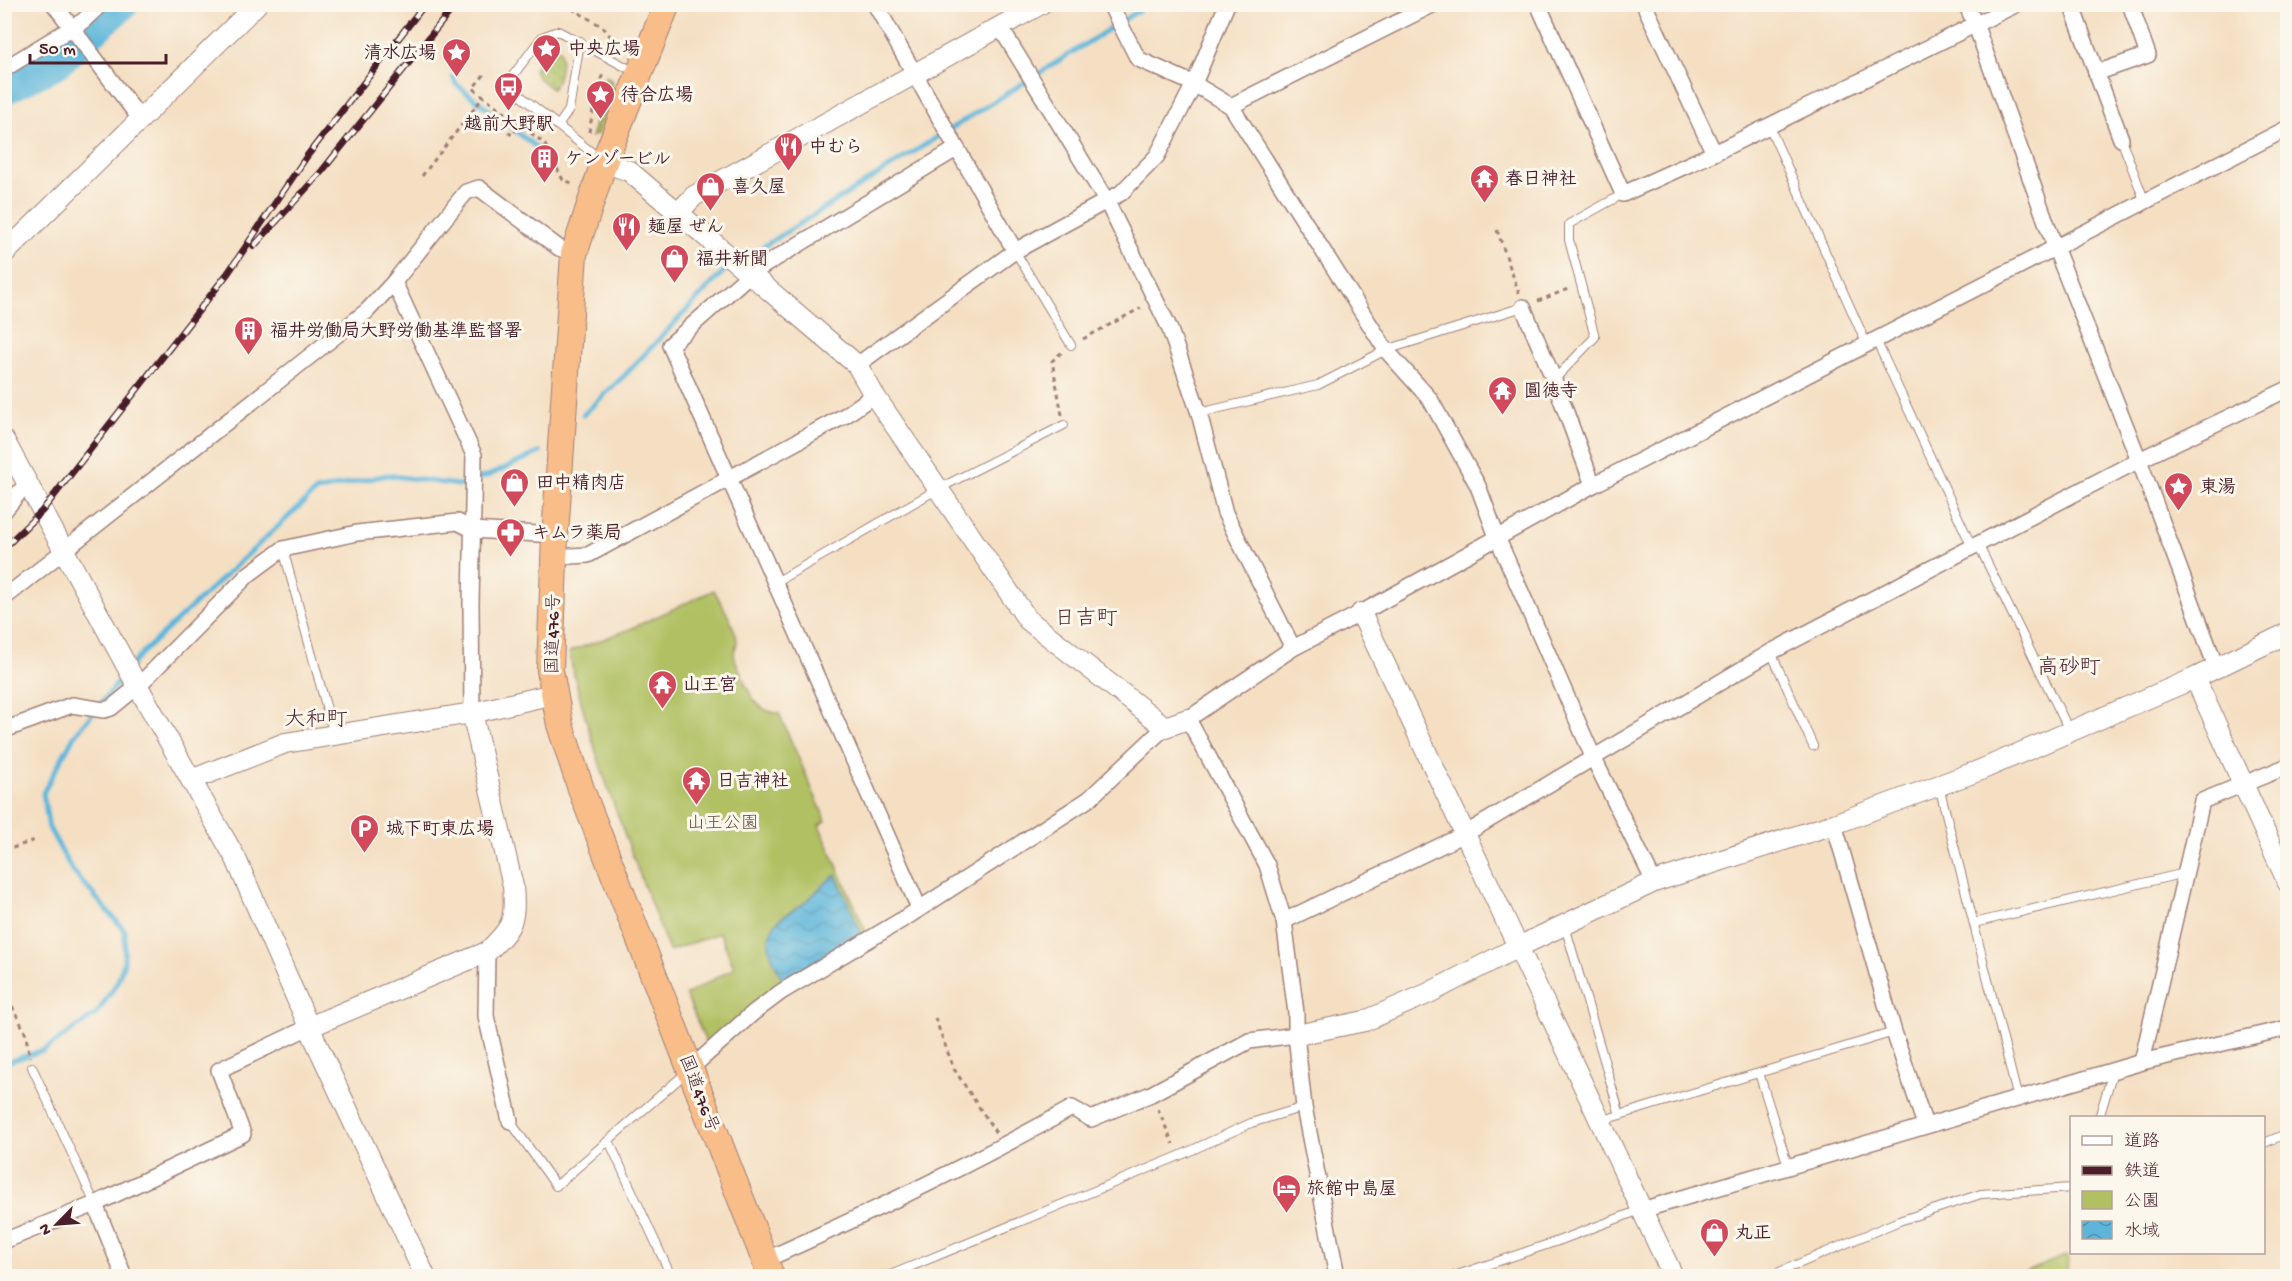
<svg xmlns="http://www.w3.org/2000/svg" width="2292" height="1281" viewBox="0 0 2292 1281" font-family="'Gochi Hand','Klee One',sans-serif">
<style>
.grass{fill:url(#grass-dots);stroke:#7d7046;stroke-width:1.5}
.park{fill:#b0c062;stroke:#7d7046;stroke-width:1.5}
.water{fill:url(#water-waves);stroke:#546a82;stroke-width:1.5}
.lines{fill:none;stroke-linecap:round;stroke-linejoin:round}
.stream{stroke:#5db6da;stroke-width:5}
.river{stroke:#5db6da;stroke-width:33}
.service-casing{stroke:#9f7f77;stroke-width:10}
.minor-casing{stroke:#9f7f77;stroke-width:18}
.tertiary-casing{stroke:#9f7f77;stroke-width:22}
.trunk-casing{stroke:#9f7f77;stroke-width:28}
.path{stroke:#9f7f77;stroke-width:3;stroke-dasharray:4.5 4.5;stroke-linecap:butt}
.service{stroke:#fff;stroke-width:8}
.minor{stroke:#fff;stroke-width:15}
.tertiary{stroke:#fff;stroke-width:20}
.trunk{stroke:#f8bd89;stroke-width:26}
.rail-casing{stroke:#4a1f2b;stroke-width:7}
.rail{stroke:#fbf7ec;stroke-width:4.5;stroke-dasharray:14;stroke-linecap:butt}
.labels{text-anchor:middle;stroke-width:6;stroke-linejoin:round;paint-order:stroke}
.poi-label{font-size:18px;font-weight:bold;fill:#4a1f2b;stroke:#fbf7ec;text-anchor:start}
.street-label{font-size:18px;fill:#4a1f2b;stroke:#fbf7ec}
.park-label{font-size:18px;fill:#694f3c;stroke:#fbf7ec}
.quarter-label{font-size:21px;fill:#4a1f2b;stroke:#fbf7ec}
</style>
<defs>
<pattern id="grass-dots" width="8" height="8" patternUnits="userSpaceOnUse" patternTransform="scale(1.5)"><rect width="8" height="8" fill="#b0c062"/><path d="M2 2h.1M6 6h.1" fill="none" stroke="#919b51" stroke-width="1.8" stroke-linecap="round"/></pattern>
<pattern id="water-waves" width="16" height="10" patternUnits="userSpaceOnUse" patternTransform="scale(1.5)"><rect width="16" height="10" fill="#5db6da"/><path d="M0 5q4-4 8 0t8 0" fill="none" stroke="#4f93b1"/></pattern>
</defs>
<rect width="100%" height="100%" fill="#fbf7ec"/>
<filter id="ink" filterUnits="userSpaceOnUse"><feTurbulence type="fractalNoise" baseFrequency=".0167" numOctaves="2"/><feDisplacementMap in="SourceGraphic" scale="12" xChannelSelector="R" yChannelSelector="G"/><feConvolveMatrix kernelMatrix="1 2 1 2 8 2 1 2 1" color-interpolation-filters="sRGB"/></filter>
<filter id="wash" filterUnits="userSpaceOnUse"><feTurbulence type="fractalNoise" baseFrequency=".008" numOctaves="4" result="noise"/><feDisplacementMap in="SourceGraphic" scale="24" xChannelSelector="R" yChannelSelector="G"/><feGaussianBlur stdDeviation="1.35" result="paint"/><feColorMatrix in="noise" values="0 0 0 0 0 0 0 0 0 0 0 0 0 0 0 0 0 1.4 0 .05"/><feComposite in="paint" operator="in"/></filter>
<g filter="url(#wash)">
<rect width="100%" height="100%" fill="#f4dfc3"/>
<!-- grass -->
<g class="grass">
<path d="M555,48L560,50C562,62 560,81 552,89L538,78L534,70L544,54Z"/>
<path d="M606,76L611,80L614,92L599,133L591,137L601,106L599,90Z"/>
</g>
<!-- park -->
<g class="park">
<path d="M714,590C722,605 734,623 737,641C737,646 734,650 734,654C734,658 737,664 739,668C746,687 755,713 779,713L826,821L819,825L868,936L707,1045L686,995L734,968L720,933L669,951C632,853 591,755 569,652L630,629Z"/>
<path d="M2065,1256L2068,1257L2067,1276H2015Z"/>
</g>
<!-- water -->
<path class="water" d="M836,875L861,932V935L783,980C773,961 760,940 778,921C785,914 797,909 805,902C815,894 825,881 836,875Z"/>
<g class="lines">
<!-- stream -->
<g class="stream">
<path d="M453,77L456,84L541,151"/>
<path d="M742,260L1149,4"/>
<path d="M583,415L625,375L723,272L734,265"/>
<path d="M131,666L142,653L316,491L387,475L458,485L490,475L540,452"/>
<path d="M4,1063L44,1050L96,1014L117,983L124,963L125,931L72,870L49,828L43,793L74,736L125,674"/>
</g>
<!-- river -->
<path class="river" d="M4,88L54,64L122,4"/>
</g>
</g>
<g filter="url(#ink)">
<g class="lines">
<defs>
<g id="service">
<path d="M558,126L569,110L580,41"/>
<path d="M1769,126L1867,345"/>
<path d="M2121,139L2145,202"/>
<path d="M600,159L513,90L511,78L542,37L558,31L635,72"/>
<path d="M1015,251L1071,345"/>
<path d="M1876,340L1972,547"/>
<path d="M1554,380L1595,337L1569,240V224L1623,194"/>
<path d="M1199,413L1318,385L1386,350L1523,307"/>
<path d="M1978,544L2069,730"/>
<path d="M283,549L334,735"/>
<path d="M776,582L938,489L1064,425"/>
<path d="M1771,652L1813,746"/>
<path d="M1939,786L2018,1099"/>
<path d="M1974,923L2185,873"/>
<path d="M1565,926L1620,1115"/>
<path d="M32,1067L95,1204"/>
<path d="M1759,1073L1788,1166"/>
<path d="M2099,1118L2113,1071"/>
<path d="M510,1121L556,1186L687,1072"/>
<path d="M1600,1121L1894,1032"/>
<path d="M609,1141L671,1276"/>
<path d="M2264,1143L2288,1133"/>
<path d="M888,1276L1179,1156L1251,1123L1304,1107"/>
<path d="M1454,1276L1558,1241L1640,1210"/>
<path d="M1770,1276L1899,1221L1981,1194L2072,1188"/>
</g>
<g id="minor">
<path d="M54,4L141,120"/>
<path d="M875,4L1015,251"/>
<path d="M1110,4L1138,59L1194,84L1231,106L1386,350L1430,399L1478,486L1497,537L1594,759L1654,882"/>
<path d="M1538,4L1623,194L1714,153L2017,4"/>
<path d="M1644,4L1714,153"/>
<path d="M1966,4L1976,26L2055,247L2139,460L2216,667"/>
<path d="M2071,4L2121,139"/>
<path d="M1000,27L1106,200L1169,327L1199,413L1225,513L1293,648"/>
<path d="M4,69L83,21L101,4"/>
<path d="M2096,73L2148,55L2130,4"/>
<path d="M1231,106L1434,4"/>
<path d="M394,282L474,455L471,604L472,713"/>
<path d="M1523,307L1554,380L1593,485"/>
<path d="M857,365L1015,251L1121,193L1157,156L1194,84L1227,4"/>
<path d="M4,511L27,483"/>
<path d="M554,557L588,555L846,415L874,395"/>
<path d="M4,598L367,311L394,282L466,192L479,188L559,248L574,254"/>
<path d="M4,730L72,705L104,710L111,708L138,686L249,574L283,549L357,533L458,522L473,530L555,535"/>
<path d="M1834,824L1894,1032L1925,1125"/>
<path d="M919,908L670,345L750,274L956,149"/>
<path d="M1284,921L1465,834L1771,652L2139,460L2288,389"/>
<path d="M487,952L486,1016L510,1121"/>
<path d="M2142,1062L2202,801L2288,766"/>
<path d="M690,1069L753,1013L781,992L910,915L1089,799L1165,727"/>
<path d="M95,1204L124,1276"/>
<path d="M1642,1210L2142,1062L2288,1028"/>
<path d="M4,1241L95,1204L243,1134L219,1070L309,1027"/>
<path d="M765,1260C870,1213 972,1164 1072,1108L1091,1119L1151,1094L1249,1041L1296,1035"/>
<path d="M1337,1276L1304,1107L1296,1035V1013L1284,921L1267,865L1188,719L1293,648L1361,613L1593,485L2288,128"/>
</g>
<g id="tertiary">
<path d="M604,162L629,171L857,365L874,395L1028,620L1165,727L1188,719"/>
<path d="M678,213L694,196L1041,4"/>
<path d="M4,254L257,4"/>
<path d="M4,440L132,676L236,859L309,1027L425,1276"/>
<path d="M1361,613L1673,1276"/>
<path d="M2195,678L2288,883"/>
<path d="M191,780L285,743L472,713L553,694"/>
<path d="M309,1027L487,952C512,928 516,922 513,886L472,713"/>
<path d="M1296,1035L1365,1021L1429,993L1518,947L1654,882L1834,824L1978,771L2195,678L2288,633"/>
</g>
<path id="trunk" d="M667,4L604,162L574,254L555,535L550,670L560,725L582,792L771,1276"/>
</defs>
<!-- service casing -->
<use href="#service" class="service-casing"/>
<!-- minor casing -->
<use href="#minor" class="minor-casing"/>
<!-- tertiary casing -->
<use href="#tertiary" class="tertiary-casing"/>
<!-- trunk casing -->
<use href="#trunk" class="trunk-casing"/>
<!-- path -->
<g class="path">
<path d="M564,4L603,27L614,41"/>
<path d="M484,75L473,88L544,143L563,180L572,183"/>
<path d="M508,132L512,135L520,124"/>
<path d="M589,132L597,89L603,74"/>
<path d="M422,176L484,96"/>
<path d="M1497,230L1519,293"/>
<path d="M1538,301L1568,289"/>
<path d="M1083,339L1141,308"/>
<path d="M1062,415L1052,361L1062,352"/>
<path d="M4,851L38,839"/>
<path d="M4,990L25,1032L30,1057"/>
<path d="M935,1018L954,1069L996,1133"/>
<path d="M1158,1109L1173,1144"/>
</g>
<!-- service -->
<use href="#service" class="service"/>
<!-- minor -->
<use href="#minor" class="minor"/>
<!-- tertiary -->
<use href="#tertiary" class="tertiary"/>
<!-- trunk -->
<use href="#trunk" class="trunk"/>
<defs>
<g id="rail">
<path d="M254,246L322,171L456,4"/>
<path d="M4,548L42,511L228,273L307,156L425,4"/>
</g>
</defs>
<!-- rail casing -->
<use href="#rail" class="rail-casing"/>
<!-- rail -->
<use href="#rail" class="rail"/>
</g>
</g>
<!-- icons -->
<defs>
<symbol id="sight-pin" viewBox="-11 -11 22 30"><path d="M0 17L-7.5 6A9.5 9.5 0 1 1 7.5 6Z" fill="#d1495b" stroke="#fbf7ec"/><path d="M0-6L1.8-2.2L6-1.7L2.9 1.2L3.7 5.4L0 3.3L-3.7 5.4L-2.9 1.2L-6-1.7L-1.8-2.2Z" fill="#fff"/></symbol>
<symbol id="bus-pin" viewBox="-11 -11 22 30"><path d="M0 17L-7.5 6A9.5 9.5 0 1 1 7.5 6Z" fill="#d1495b" stroke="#fbf7ec"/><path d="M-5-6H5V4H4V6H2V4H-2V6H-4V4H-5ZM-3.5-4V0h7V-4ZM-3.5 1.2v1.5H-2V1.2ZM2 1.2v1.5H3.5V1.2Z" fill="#fff"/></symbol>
<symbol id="restaurant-pin" viewBox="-11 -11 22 30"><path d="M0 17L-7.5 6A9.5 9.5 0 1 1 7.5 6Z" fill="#d1495b" stroke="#fbf7ec"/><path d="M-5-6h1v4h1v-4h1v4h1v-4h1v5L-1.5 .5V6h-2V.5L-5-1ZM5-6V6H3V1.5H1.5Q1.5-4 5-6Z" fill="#fff"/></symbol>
<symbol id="building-pin" viewBox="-11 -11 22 30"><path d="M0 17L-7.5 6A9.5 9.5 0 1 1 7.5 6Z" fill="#d1495b" stroke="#fbf7ec"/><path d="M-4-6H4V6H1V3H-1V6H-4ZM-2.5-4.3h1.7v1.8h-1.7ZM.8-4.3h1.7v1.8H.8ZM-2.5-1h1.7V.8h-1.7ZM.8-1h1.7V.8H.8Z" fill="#fff"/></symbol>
<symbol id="temple-pin" viewBox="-11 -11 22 30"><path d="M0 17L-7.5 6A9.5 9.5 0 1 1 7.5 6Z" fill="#d1495b" stroke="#fbf7ec"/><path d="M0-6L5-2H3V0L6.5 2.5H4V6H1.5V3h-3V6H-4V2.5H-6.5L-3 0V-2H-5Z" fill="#fff"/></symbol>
<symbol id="shop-pin" viewBox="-11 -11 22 30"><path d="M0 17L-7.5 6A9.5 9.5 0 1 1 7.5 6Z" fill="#d1495b" stroke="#fbf7ec"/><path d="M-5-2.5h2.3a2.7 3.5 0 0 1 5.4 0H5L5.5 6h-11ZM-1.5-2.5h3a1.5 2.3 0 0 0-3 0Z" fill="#fff"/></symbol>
<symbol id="pharmacy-pin" viewBox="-11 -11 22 30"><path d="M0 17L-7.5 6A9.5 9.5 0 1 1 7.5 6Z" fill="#d1495b" stroke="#fbf7ec"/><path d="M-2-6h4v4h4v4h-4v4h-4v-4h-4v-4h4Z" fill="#fff"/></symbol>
<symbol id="parking-pin" viewBox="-11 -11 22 30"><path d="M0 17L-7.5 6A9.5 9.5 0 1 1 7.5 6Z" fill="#d1495b" stroke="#fbf7ec"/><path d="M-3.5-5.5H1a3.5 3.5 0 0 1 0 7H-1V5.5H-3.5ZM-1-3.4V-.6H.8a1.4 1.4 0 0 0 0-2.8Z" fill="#fff"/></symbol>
<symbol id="hotel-pin" viewBox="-11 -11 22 30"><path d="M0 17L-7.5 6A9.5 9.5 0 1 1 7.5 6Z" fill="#d1495b" stroke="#fbf7ec"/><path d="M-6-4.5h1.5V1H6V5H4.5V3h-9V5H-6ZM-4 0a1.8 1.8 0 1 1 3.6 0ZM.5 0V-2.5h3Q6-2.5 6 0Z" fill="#fff"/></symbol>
</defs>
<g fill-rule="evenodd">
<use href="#sight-pin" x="530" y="32" width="33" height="45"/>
<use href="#sight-pin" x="440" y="36" width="33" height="45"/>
<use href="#bus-pin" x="492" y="70" width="33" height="45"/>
<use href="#sight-pin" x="584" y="78" width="33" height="45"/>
<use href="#restaurant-pin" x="772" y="130" width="33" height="45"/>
<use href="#building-pin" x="528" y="142" width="33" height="45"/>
<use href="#temple-pin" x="1468" y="162" width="33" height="45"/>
<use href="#shop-pin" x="694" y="170" width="33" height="45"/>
<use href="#restaurant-pin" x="610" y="210" width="33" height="45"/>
<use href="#shop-pin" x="658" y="242" width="33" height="45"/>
<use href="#building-pin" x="232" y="314" width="33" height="45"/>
<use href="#temple-pin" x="1486" y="374" width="33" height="45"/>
<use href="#shop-pin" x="498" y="466" width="33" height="45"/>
<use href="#sight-pin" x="2162" y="470" width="33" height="45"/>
<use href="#pharmacy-pin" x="494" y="516" width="33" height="45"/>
<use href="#temple-pin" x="646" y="668" width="33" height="45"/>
<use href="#temple-pin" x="680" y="764" width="33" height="45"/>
<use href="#parking-pin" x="348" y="812" width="33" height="45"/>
<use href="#hotel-pin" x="1270" y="1172" width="33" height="45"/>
<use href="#shop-pin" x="1698" y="1216" width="33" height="45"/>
</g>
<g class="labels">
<!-- poi labels -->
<g class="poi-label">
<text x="568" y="54">中央広場</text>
<text x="436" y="58" text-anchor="end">清水広場</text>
<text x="621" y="100">待合広場</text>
<text x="509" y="129" text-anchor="middle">越前大野駅</text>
<text x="809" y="152">中むら</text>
<text x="565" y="164">ケンゾービル</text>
<text x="1505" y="184">春日神社</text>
<text x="732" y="192">喜久屋</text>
<text x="648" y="232">麺屋 ぜん</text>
<text x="696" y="264">福井新聞</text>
<text x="270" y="336">福井労働局大野労働基準監督署</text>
<text x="1524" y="396">圓徳寺</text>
<text x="536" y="488">田中精肉店</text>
<text x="2200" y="492">東湯</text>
<text x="532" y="538">キムラ薬局</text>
<text x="683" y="690">山王宮</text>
<text x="717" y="786">日吉神社</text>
<text x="386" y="834">城下町東広場</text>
<text x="1307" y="1194">旅館中島屋</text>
<text x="1735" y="1238">丸正</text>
</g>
<!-- street labels -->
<g class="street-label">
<text transform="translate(552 634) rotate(-89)" y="6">国道476号</text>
<text transform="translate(700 1093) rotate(69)" y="6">国道476号</text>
</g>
<!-- park labels -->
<g class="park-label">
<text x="723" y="828">山王公園</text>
</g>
<!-- quarter labels -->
<g class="quarter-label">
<text x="1086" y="624">日吉町</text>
<text x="2069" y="673">高砂町</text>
<text x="316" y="725">大和町</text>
</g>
</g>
<!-- margin -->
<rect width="2292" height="1281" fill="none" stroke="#fbf7ec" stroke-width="24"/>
<!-- legend -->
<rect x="2070" y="1116" width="195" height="138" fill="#fbf7ec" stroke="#b4a19f" stroke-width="1.5"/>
<rect x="2082" y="1136" width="30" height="9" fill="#ffffff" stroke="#b4a19f" stroke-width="1.5"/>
<text x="2124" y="1146" font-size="18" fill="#4a1f2b">道路</text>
<rect x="2082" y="1166" width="30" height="9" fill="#4a1f2b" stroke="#b4a19f" stroke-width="1.5"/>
<text x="2124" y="1176" font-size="18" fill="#4a1f2b">鉄道</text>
<rect x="2082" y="1191" width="30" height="18" fill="#b0c062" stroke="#b4a19f" stroke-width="1.5"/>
<text x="2124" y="1206" font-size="18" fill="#4a1f2b">公園</text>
<rect x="2082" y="1221" width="30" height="18" fill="url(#water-waves)" stroke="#b4a19f" stroke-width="1.5"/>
<text x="2124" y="1236" font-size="18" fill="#4a1f2b">水域</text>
<!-- north arrow -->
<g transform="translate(57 1224) rotate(245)" stroke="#fbf7ec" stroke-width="4.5" paint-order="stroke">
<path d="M0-4.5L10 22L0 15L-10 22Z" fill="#4a1f2b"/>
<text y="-9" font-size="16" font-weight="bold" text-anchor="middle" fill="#4a1f2b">N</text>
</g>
<!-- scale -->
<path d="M30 54v9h136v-9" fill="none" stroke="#4a1f2b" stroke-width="3"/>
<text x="39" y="54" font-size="18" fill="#4a1f2b" stroke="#fbf7ec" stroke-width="4.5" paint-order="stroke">50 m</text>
</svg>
